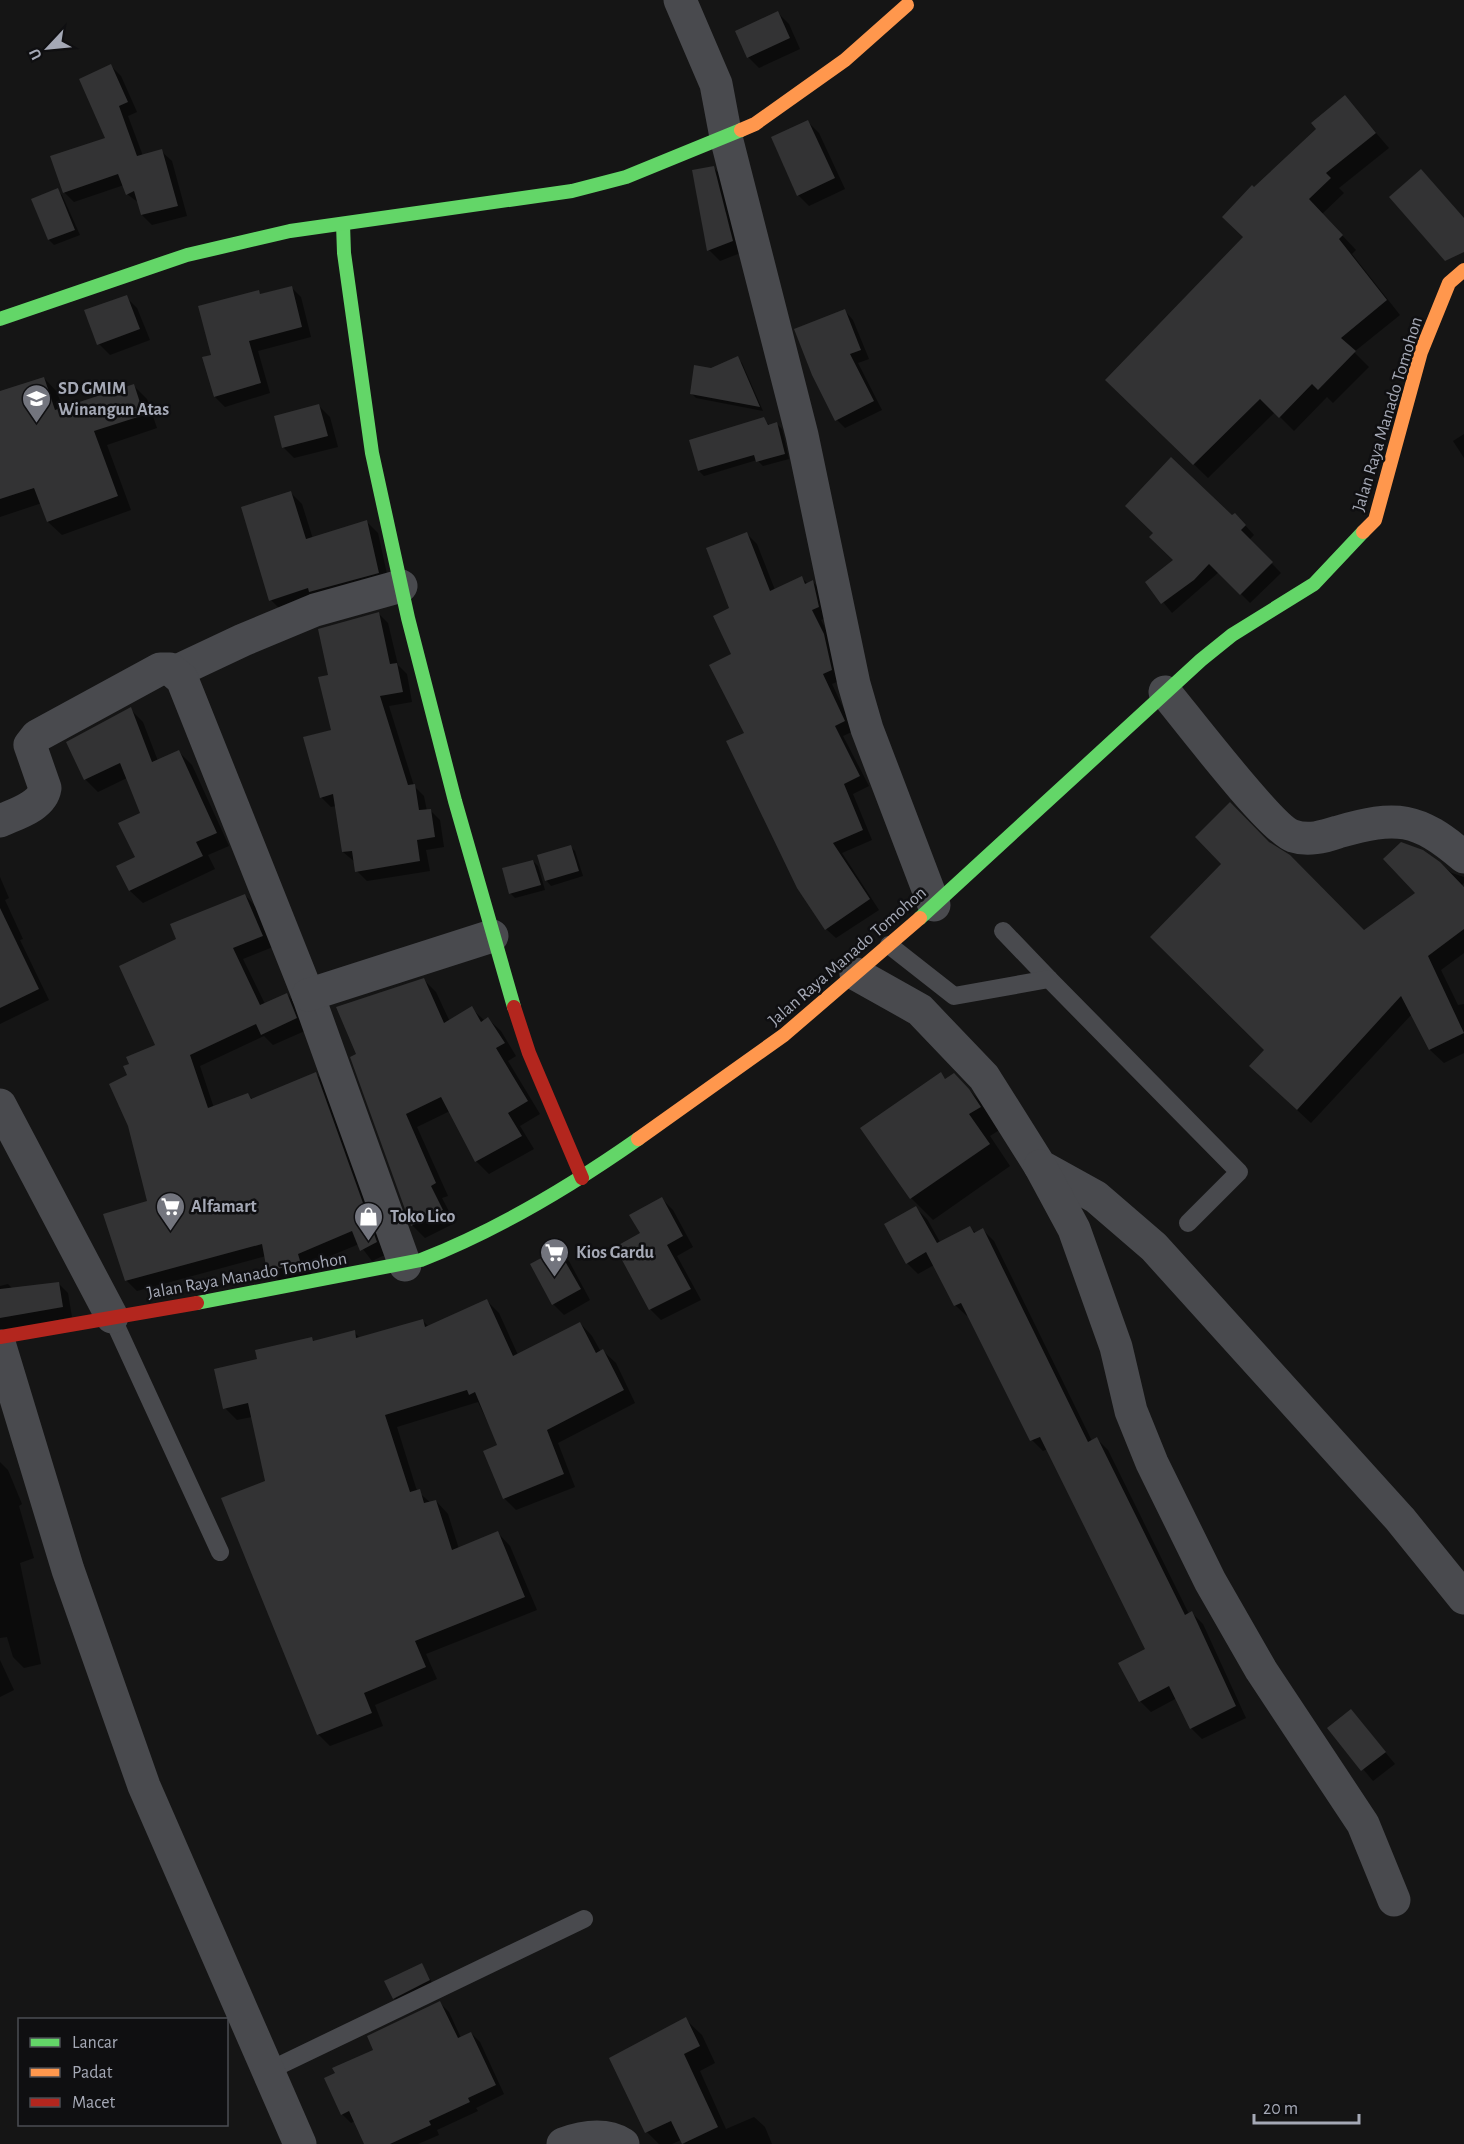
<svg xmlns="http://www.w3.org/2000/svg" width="1464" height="2144" viewBox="0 0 1464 2144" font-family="'Alegreya Sans',sans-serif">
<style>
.shadow{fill:#0007}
.building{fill:#333334}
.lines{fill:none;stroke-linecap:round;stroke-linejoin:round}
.lane{stroke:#494a4e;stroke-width:18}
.street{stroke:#494a4e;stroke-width:33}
.fast{stroke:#63d668;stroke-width:14}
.slow{stroke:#ff974d;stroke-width:14}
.jam{stroke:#b3261e;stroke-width:14}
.labels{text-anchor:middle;stroke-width:5;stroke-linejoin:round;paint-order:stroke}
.poi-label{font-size:18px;font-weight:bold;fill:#a5a9b6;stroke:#0f0f11;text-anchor:start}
.street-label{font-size:18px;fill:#a5a9b6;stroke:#0f0f11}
</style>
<rect width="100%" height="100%" fill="#151515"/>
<!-- shadow -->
<g class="shadow">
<path d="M778,13L789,24L800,49L759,68L748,57Z"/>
<path d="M111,66L121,76L137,112L128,116L143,156L161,151L172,161L187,216L152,225L142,215L139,203L127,194L124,185L74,202L64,192L107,139Z"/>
<path d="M1345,97L1389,148L1339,188L1344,193L1322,214L1356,250L1352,254L1400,315L1354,352L1369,367L1333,403L1327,397L1294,431L1275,412L1208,478L1107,380L1244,237L1254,189L1318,129Z"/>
<path d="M808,122L819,133L845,189L809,206L798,195Z"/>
<path d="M713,167L724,178L743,252L720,261L709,250Z"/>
<path d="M57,190L62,195L80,235L54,245L49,240L33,200Z"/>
<path d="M291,287L301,297L311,337L258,351L270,393L225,407L215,397L203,358L213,356L259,292L261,295Z"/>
<path d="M126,297L137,308L150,340L110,355L99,344Z"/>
<path d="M845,311L853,320L869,359L858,363L882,410L845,428L837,420Z"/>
<path d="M737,358L742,363L763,411L696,398L691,393L712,369Z"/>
<path d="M44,378L57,392L63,409L134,386L147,399L157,428L107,445L131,510L62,535L48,522L42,503L0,517V468Z"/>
<path d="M319,406L330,417L338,447L294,458L283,447Z"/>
<path d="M764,419L770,426L777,424L782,429L789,459L763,466L757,460L704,476L699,471Z"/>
<path d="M1464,434V458L1453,441Z"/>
<path d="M291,493L302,504L313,539L367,522L378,533L389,583L282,611L271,600Z"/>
<path d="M1232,517L1244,524L1254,535L1249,540L1281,573L1250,603L1219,572L1172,613L1147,582L1175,561L1155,533Z"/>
<path d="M747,534L757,544L775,590L802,578L808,584L813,582L823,592L828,617L821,620L834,645L841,680L832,684L854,731L843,736L869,786L853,794L872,840L842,853L879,910L836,938L826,929L746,734L733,654L731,609Z"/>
<path d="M378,613L388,623L398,665L407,674L412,702L389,706L414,786L424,796L427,811L430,810L440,820L444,847L426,850L430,871L367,881L357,871L355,862L343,852L336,806L331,807L321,797L332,731L330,676Z"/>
<path d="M130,709L143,722L158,761L179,752L192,765L229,846L208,855L215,869L143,903L130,891L118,866L137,858L141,814L127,778L98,792L85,779Z"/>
<path d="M1270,845L1364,932L1417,893L1423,851L1452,873L1464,877V883L1428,918L1430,920L1464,886V953L1441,970L1458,1005L1464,1004V1053L1444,1063L1430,1050L1412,1014L1311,1123L1265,1080Z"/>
<path d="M570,846L575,851L583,876L551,886L546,880Z"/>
<path d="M533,861L538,866L545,890L515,898L510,893Z"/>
<path d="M0,877L9,898L5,900L23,939L20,940L49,1000L0,1024Z"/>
<path d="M245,895L256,907L273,947L243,959L265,1004L287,994L298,1006L307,1030L273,1045L264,1036L200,1066L214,1108L248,1094L253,1100L315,1073L326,1084L387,1254L372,1261L359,1244L309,1265L311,1275L279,1281L268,1270L266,1256L137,1291L126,1280L149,1203L129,1076L157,1046L178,939Z"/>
<path d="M423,979L436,992L450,1022L471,1008L485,1021L488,1019L501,1031L516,1056L508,1061L540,1114L520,1126L534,1149L489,1174L476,1161L450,1111L417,1127L448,1196L442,1198L455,1223L425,1238L412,1225L358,1055Z"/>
<path d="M940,1074L946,1080L954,1075L991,1112L1001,1129L990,1136L1010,1166L933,1220L911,1198Z"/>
<path d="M662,1199L673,1210L693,1247L677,1256L701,1300L661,1320L650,1309L642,1234Z"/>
<path d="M916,1208L927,1219L940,1242L970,1228L976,1233L983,1230L994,1241L1092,1441L1097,1439L1108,1450L1189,1614L1192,1613L1203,1624L1246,1718L1202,1739L1191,1728L1177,1698L1151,1712L1140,1701L1147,1650L1048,1449L1043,1451L1032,1440L969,1315L967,1316L956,1306L934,1265L918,1274L907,1263Z"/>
<path d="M558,1251L569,1261L590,1300L564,1315L553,1304Z"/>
<path d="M58,1283L68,1293L72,1317L0,1332V1286L8,1284L13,1289Z"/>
<path d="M487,1301L499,1313L518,1355L580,1323L592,1336L601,1352L603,1351L616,1363L635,1403L558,1443L575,1487L516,1510L504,1498L499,1446L478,1402L397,1427L417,1491L431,1503L436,1501L448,1514L459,1549L498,1533L510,1546L537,1610L426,1654L437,1679L375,1705L383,1726L330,1746L318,1734L252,1417L237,1420L225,1408L258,1360L312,1339L315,1342L354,1332L360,1338L423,1321L429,1327Z"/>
<path d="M0,1462L8,1470L22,1504L19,1506L34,1558L20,1563L41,1664L24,1668L13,1657L7,1637L0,1638Z"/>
<path d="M0,1660L14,1690L0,1697Z"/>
<path d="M1351,1711L1395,1764L1373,1781L1329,1728Z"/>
<path d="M422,1965L434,1986L399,2003L394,1998Z"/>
<path d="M440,2003L449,2012L461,2038L471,2033L480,2042L504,2094L476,2108L478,2111L437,2130L439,2135L418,2144H365L355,2121L351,2123L342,2114L375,2051Z"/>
<path d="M685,2019L702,2035L715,2063L700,2071L726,2129L754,2117L765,2127L772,2144H685L681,2140L672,2144H659L647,2132Z"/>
</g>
<!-- building -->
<g class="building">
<path d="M778,11L790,38L747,58L735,31Z"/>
<path d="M111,64L128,102L119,106L137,156L162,149L178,206L141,215L134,191L126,195L118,174L63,193L50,156L105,138L79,79Z"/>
<path d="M1345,95L1376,133L1326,173L1331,178L1309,199L1343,235L1339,239L1387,300L1341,338L1356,351L1318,390L1312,384L1279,418L1260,399L1193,465L1105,380L1243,237L1222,217L1252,185L1254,187L1316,129L1311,123Z"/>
<path d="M808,120L835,178L797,196L771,137Z"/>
<path d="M714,166L733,241L707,251L692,170Z"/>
<path d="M1421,169L1464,218V252L1445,261L1389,197Z"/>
<path d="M58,188L75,230L48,240L31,199Z"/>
<path d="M292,286L302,327L249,341L261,383L214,397L202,357L211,355L198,306L259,290L260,294Z"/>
<path d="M127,295L140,329L97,345L84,310Z"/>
<path d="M845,309L861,350L850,354L874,401L835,421L812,375L794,329Z"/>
<path d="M738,356L760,407L690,394L694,365L711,368Z"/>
<path d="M44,377L55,410L134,384L144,415L94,431L118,496L47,522L34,488L0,499V391Z"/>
<path d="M319,404L328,436L282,448L274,416Z"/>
<path d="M764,417L768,425L777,422L785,454L756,462L754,455L698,471L689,440Z"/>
<path d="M1171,457L1232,515L1235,513L1246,525L1241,530L1273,562L1240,595L1209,564L1194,580L1161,604L1145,582L1173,560L1149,537L1153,533L1125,506Z"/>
<path d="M291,491L306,539L367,520L379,573L309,592L308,588L269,601L241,507Z"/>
<path d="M747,532L770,591L802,576L805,584L813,580L819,607L812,610L824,634L832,670L823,674L845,721L835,726L860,776L844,784L863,830L833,843L870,899L825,930L797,888L726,741L744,733L709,665L731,654L713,616L729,608L706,548Z"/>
<path d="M379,612L390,664L397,663L403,692L380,696L408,785L415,784L419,810L431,809L435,837L417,840L420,861L355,872L352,851L342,852L333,794L320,798L303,737L331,730L318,677L328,675L318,629Z"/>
<path d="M131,707L152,762L179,750L217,833L196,842L203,856L129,891L116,866L135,857L118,823L140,813L120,763L84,780L66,742Z"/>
<path d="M1230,802L1269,842L1290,855L1364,930L1415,893L1383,859L1401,842L1423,850L1440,862L1464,887V929L1428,956L1464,1033L1429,1050L1401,996L1297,1110L1249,1066L1264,1050L1150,937L1221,864L1195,837Z"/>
<path d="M571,845L579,871L545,881L537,855Z"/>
<path d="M533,860L541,885L509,894L502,868Z"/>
<path d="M245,894L263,936L233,948L260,1005L287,993L297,1018L261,1035L256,1024L190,1055L208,1108L248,1093L251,1099L316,1072L377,1242L360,1251L352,1231L298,1254L301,1264L267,1271L262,1244L125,1281L103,1214L147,1201L128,1126L109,1084L127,1075L123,1066L129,1064L126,1057L155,1045L119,966L176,939L170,924Z"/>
<path d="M0,908L39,989L0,1008Z"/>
<path d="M424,978L444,1023L472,1006L481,1022L488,1017L505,1043L496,1048L528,1101L508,1113L522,1136L475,1162L441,1097L406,1114L436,1183L431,1186L443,1210L411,1226L350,1057L356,1054L336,1007Z"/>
<path d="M941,1072L945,1079L954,1073L969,1089L981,1107L969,1114L990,1144L910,1199L860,1128Z"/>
<path d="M662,1197L683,1236L667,1245L691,1289L649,1310L615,1247L640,1233L629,1215Z"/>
<path d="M916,1206L937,1243L970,1226L974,1233L983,1228L1088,1442L1097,1437L1185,1615L1192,1611L1236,1706L1190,1729L1169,1686L1139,1702L1118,1663L1145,1649L1040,1437L1030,1441L961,1303L954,1306L926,1252L906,1264L884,1224Z"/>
<path d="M558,1249L581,1289L552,1305L530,1264Z"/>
<path d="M59,1282L63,1307L0,1318V1289Z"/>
<path d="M487,1299L513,1356L580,1322L596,1353L603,1349L624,1390L547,1430L564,1474L503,1499L483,1451L497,1445L475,1392L469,1395L467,1390L385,1415L410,1492L420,1489L424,1503L436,1500L452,1550L498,1531L525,1597L415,1641L426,1667L364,1693L372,1713L317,1735L221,1498L265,1481L248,1403L223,1409L214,1369L257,1359L255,1350L312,1337L313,1341L355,1330L356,1338L423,1319L425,1327Z"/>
<path d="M1351,1709L1386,1752L1361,1771L1327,1728Z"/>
<path d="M422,1963L430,1980L393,1999L384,1981Z"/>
<path d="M440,2001L458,2038L471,2032L496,2085L468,2098L470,2102L429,2121L431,2125L390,2144H364L349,2111L341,2115L324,2078L335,2073L332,2068L373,2050L367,2036Z"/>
<path d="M686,2017L700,2046L684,2054L718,2127L682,2144L671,2121L645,2133L609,2058Z"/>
</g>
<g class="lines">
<!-- lane -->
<g class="lane">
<path d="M1003,931L1049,979"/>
<path d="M889,945L954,996L1049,979L1239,1172L1188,1223"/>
<path d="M112,1317L220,1552"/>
<path d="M268,2071L584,1919"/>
</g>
<!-- street -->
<g class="street">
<path d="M680,0L716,84L726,137L802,435L854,684L867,729L934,905"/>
<path d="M175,672L243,640L315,610L401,586"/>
<path d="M1165,692C1185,716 1271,829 1293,836C1308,841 1323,837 1338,832C1397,815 1417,817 1464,857"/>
<path d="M0,821C15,814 42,807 45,788L30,745L37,736L160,669H170L182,679L308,995L405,1265"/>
<path d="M856,974L920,1010L984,1077L1040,1166L1096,1197L1154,1247L1400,1519L1464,1598"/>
<path d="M308,995L492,936"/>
<path d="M0,1105L112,1317"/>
<path d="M1040,1166L1074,1229L1116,1347L1131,1411L1152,1463L1210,1581L1261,1670L1363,1824L1394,1900"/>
<path d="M0,1346L68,1570L144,1786L300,2144"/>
<path d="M563,2144C582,2137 605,2133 623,2144"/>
</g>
<!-- fast -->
<g class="fast">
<path d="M343,224L344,253L372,453L408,618L455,801L514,1007"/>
<path d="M0,319L187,255L290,231L572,191L626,177L741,130"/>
<path d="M920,918L1201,660L1232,635L1314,584L1363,532"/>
<path d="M197,1303L421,1260C498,1230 571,1186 638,1139"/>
</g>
<!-- slow -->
<g class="slow">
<path d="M741,130L755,124L845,60L907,5"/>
<path d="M1363,532L1375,520L1421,352L1449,283L1464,270"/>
<path d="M638,1139L784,1035L920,918"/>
</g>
<!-- jam -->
<g class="jam">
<path d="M514,1007L529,1053L582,1178"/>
<path d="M0,1337L197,1303"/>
</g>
</g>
<!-- icons -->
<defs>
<symbol id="school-pin" viewBox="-11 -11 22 30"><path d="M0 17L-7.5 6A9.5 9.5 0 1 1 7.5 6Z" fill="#73757e" stroke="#0f0f11"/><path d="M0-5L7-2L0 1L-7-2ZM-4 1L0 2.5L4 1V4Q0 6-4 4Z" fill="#fff"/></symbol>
<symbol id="supermarket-pin" viewBox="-11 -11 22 30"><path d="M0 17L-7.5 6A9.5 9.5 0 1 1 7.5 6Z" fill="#73757e" stroke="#0f0f11"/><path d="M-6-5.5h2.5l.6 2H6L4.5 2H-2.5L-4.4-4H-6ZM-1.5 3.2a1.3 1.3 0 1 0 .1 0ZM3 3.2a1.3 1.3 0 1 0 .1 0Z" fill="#fff"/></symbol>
<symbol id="shop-pin" viewBox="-11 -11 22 30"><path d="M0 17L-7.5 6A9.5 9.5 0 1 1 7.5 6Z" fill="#73757e" stroke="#0f0f11"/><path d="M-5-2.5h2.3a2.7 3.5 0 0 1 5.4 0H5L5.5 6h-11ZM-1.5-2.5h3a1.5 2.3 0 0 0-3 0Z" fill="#fff"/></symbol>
</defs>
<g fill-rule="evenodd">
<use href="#school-pin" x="20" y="382" width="33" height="45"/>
<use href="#supermarket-pin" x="154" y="1190" width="33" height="45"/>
<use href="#shop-pin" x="352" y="1200" width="33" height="45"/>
<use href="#supermarket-pin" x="538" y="1236" width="33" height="45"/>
</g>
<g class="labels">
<!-- poi labels -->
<g class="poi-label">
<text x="58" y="394">SD GMIM<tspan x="58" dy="21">Winangun Atas</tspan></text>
<text x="191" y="1212">Alfamart</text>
<text x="390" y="1222">Toko Lico</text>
<text x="576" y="1258">Kios Gardu</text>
</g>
<!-- street labels -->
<g class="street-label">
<text transform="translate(1387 414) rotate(-73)" y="6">Jalan Raya Manado Tomohon</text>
<text transform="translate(847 956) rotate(-41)" y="6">Jalan Raya Manado Tomohon</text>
<text transform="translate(247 1275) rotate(-10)" y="6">Jalan Raya Manado Tomohon</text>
</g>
</g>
<!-- legend -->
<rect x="18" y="2018" width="210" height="108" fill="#0f0f11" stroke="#4b4d53" stroke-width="1.5"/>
<rect x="30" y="2038" width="30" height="9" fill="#63d668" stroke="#4b4d53" stroke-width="1.5"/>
<text x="72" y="2048" font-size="18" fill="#a5a9b6">Lancar</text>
<rect x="30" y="2068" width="30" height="9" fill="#ff974d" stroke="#4b4d53" stroke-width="1.5"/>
<text x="72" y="2078" font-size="18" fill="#a5a9b6">Padat</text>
<rect x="30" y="2098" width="30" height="9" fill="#b3261e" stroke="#4b4d53" stroke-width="1.5"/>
<text x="72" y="2108" font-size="18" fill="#a5a9b6">Macet</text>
<!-- north arrow -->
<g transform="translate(48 48) rotate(244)" stroke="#0f0f11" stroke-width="4.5" paint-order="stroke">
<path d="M0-4.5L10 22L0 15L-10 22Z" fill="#a5a9b6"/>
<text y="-9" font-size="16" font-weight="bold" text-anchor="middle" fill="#a5a9b6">U</text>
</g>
<!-- scale -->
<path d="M1254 2114v9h105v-9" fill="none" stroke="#a5a9b6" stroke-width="3"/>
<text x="1263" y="2114" font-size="18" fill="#a5a9b6" stroke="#0f0f11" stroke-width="4.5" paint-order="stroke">20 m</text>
</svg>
